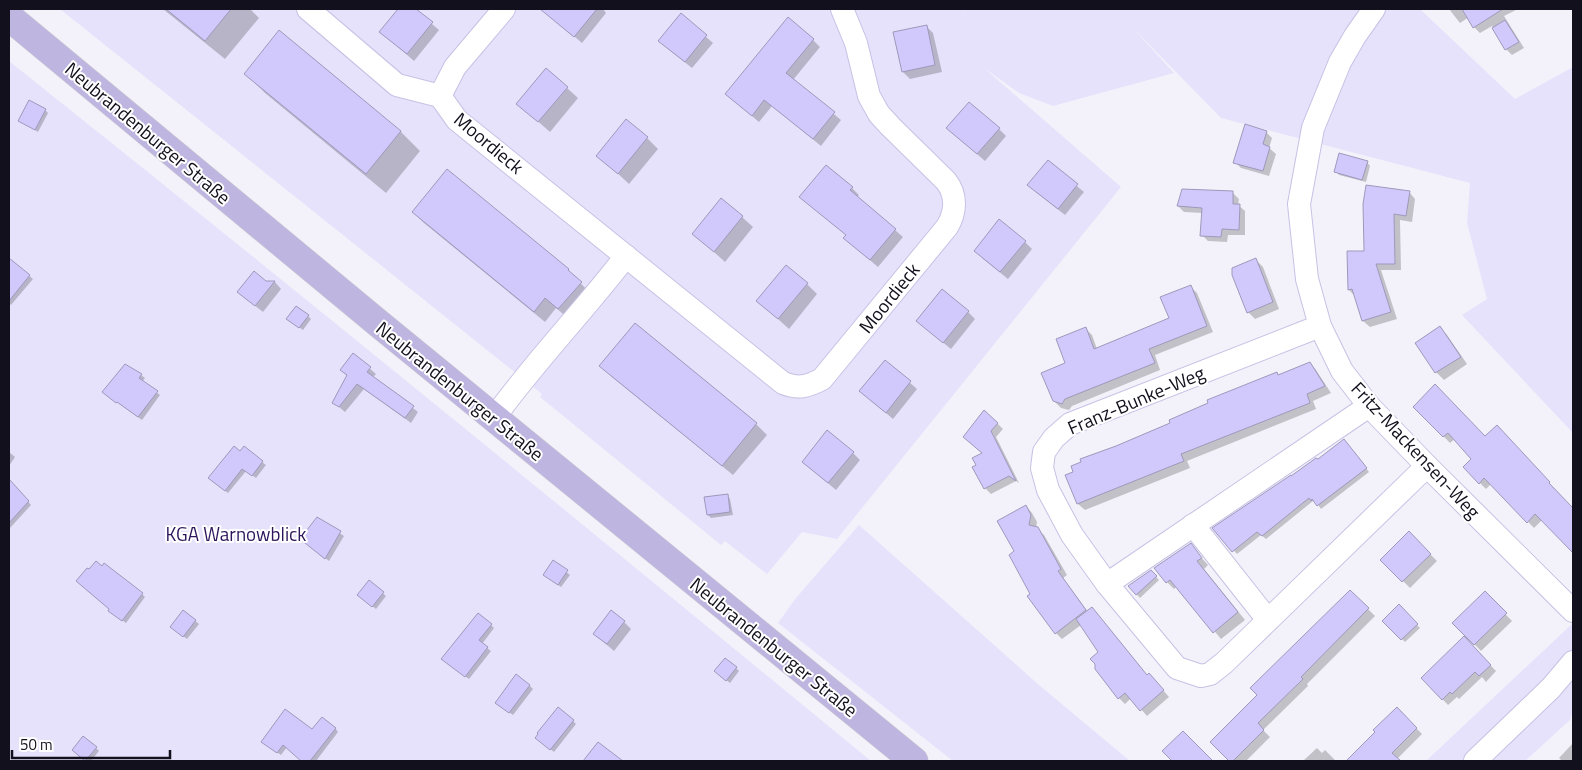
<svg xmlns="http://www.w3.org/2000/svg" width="1582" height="770" viewBox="0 0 1582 770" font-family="'Titillium Web',sans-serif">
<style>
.green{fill:#e6e2fb}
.shadow{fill:#0003}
.building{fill:#d1c9fc;stroke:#9e99bb}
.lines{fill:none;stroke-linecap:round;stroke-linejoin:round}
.minor-casing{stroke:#c7c1e5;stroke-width:24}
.major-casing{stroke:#d0cfd2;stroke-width:29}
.minor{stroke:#fff;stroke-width:22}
.major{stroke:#beb5e0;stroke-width:28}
.labels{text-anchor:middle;stroke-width:4;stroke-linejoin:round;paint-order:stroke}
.street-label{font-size:19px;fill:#12101c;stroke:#fff}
.park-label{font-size:19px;fill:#2d165c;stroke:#fff}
</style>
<rect width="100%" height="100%" fill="#f3f2fa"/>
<!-- green -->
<g class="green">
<path d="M60,9H964L965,12V9H1420L1515,99L1573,67V433L1462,315L1487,299L1467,223L1470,183L1221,118L1132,27L1174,73L1053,106L1019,93L984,68L1121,187L837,539L802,532L767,574L725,541L721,545L540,397L542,394Z"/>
<path d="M9,61C299,292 585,526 871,761H9Z"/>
<path d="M859,525L1039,685L1130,761H953L778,623L796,598Z"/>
<path d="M1573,623V711L1570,720L1525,761H1426Z"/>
</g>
<!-- shadow -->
<g class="shadow">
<path d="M163,9H250L259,18L225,59Z"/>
<path d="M400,9H414L439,30L414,61L381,32Z"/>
<path d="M553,9H603L606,13L582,43L548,14Z"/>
<path d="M1449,9H1518L1504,16L1524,48L1512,55L1506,49L1492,26L1480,33L1474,27L1469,17L1460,23Z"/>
<path d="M681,15L713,43L692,68L667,48Z"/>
<path d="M926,26L933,33L942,72L910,79L903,72L894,33Z"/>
<path d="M280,32L401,132L420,151L386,193L265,93L246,74Z"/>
<path d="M813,40L820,47L793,80L841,120L821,146L772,106L759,122L734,101Z"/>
<path d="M567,88L578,98L550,132L518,104Z"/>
<path d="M45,110L48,113L38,132L20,121Z"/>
<path d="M999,129L1006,136L985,161L955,135Z"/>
<path d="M1266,132L1272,138L1269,148L1276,154L1269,176L1241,168L1235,162Z"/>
<path d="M647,138L658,149L629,184L598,155Z"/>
<path d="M1048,162L1084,192L1065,215L1036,192Z"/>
<path d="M1367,162L1370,166L1366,182L1339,175L1336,171Z"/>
<path d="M826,167L852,188L859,195L857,197L903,237L878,267L852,245L847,235Z"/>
<path d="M1409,192L1415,199L1412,222L1400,220L1401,270H1381L1397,319L1370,327L1363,321L1355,296L1349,290L1365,252Z"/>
<path d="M1233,193L1239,199L1238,205L1245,211V235H1228L1227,242L1208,241L1202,235L1203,213L1184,212L1178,206Z"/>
<path d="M413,212L568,270L591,294L569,319L556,308L545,322L424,223Z"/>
<path d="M742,217L753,227L725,262L694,234Z"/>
<path d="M1025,242L1032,249L1008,279L982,258Z"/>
<path d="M9,259L33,279L11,305L9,303Z"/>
<path d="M1256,260L1263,267L1279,309L1255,319L1248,312Z"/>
<path d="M265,282H275L281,289L263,312L246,299Z"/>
<path d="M807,284L817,294L789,329L758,301Z"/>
<path d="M1190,286L1197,293L1213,332L1155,355L1160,370L1072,406L1069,410L1061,408L1054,401L1067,364L1085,328L1092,335L1097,349L1171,319Z"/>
<path d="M968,312L975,319L951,349L925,328Z"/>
<path d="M308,316L311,319L303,330L291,322Z"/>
<path d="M635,325L756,424L767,435L733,475L612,377L601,366Z"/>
<path d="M1440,328L1447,335L1467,364L1444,380L1436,372L1417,344Z"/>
<path d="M354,355L376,374L373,377L418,412L411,423L364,389L345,412L333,402L347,376L341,370Z"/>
<path d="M885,361L917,389L893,419L860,391Z"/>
<path d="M1310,363L1316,370L1331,393L1313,401L1316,409L1187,461L1190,468L1085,510L1078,504L1067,475L1172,423L1277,374L1279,376Z"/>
<path d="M126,366L141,375L145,378L142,382L160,395L142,420L107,395Z"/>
<path d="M1415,407L1485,438L1497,426L1573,509V551L1542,520L1534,528L1491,484L1486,489L1464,467L1473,459L1455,439L1450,443Z"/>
<path d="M997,423L1003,429L996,437L1019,483L1016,481L991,494L985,488L978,465L983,454L970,442Z"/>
<path d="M1347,444L1369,472L1321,509L1316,502L1315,503L1313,501L1266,539L1261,535L1237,554L1214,529L1318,461Z"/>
<path d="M244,448L266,465L256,478L246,471L228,493L213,482Z"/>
<path d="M9,452L15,457L9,466Z"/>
<path d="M853,453L860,460L836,490L811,469Z"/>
<path d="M9,480L31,505L10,528L9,527Z"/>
<path d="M727,496L730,499L733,515L711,518L708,515Z"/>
<path d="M1026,506L1032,513L1037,522L1036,528L1044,535L1067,575L1063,578L1088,612L1147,677L1155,681L1169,697L1147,716L1131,698L1125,704L1119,698L1100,652L1081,625L1062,639L1056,633L1032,594L1016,552Z"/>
<path d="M318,519L344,536L329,561L305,542Z"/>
<path d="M1409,533L1437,561L1410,588L1382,560Z"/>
<path d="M1190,545L1208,565L1204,569L1245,620L1221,639L1177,586L1174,589L1167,582Z"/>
<path d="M554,562L570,575L561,587L548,578Z"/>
<path d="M1151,571L1159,580L1140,598L1129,586Z"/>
<path d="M369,582L386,596L376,609L362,598Z"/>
<path d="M1350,591L1375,616L1307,684L1308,686L1263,730L1270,737L1246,761H1230L1211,742L1259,695Z"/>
<path d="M1485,593L1512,621L1481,651L1454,623Z"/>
<path d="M142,594L145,597L126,623L113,614Z"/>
<path d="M1399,606L1420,628L1405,642L1384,621Z"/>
<path d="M184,612L199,624L187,639L175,630Z"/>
<path d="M624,622L631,629L614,651L594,634Z"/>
<path d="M491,625L494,628L482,644L491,651L469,679L446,662Z"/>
<path d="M1464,638L1496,671L1486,682L1482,677L1459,699L1457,697L1448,705L1422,678Z"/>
<path d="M736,668L739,671L730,683L719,674Z"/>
<path d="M530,686L533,689L513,715L500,706Z"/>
<path d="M1397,709L1422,734L1395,761H1350L1349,760Z"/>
<path d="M573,721L576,724L554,752L540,741Z"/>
<path d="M335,728L338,732L316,761H303L287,747L281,755L266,745L312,731Z"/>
<path d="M1573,743V761H1562L1559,758Z"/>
<path d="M96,748L99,751L91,761H86L77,753Z"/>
<path d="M1317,748L1322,753L1325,750L1336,761H1305L1304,760Z"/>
</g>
<!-- building -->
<g class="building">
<path d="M166,9H231L205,41Z"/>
<path d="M398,9H416L433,22L407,54L379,32Z"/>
<path d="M540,9H597L574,37Z"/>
<path d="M1462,9H1503L1473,28Z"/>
<path d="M681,13L707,35L685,62L658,41Z"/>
<path d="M788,17L814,39L786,73L835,112L813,139L764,100L752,116L725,94Z"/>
<path d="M1505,20L1519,42L1505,50L1492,28Z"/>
<path d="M927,25L935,65L902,72L893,32Z"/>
<path d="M279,30L401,131L366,174L244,74Z"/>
<path d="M546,68L568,87L538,122L516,104Z"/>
<path d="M29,100L46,109L35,130L18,121Z"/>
<path d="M969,102L1000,128L977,154L946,128Z"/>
<path d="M626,119L648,137L618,174L596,156Z"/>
<path d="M1245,124L1267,131L1263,144L1270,147L1263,171L1233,163Z"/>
<path d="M1339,153L1368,161L1362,180L1334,172Z"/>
<path d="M1048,160L1078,184L1058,209L1027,185Z"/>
<path d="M826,165L853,187L850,190L896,229L870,260L843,238L846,235L799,197Z"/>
<path d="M447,169L569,269L568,270L582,282L558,309L545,298L534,312L412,212Z"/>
<path d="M1366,185L1410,191L1406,216L1394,214L1395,264H1376L1391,312L1362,321L1352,289L1348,290L1347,251H1364L1363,204Z"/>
<path d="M1182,189L1233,191V204H1240L1239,230L1222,229L1221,237L1200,236L1202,208L1177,206Z"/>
<path d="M721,198L743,216L714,252L692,234Z"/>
<path d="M999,219L1026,241L1000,272L974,251Z"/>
<path d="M9,258L30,275L9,301Z"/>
<path d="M1256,258L1273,302L1247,313L1232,275V268Z"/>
<path d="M786,265L808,283L778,319L756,301Z"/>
<path d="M254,271L266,281H275L255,306L237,292Z"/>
<path d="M1191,285L1207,326L1149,349L1155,363L1065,399L1062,404L1053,401L1041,373L1065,363L1056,339L1086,327L1094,349L1169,318L1160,297Z"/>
<path d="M942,289L969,311L943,343L916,321Z"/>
<path d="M296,306L309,315L299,328L286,319Z"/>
<path d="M635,323L757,423L722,466L599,366Z"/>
<path d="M1440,326L1461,357L1435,373L1415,343Z"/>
<path d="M353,353L371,367L367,372L414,406L405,418L357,384L339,407L332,403L347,375L340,370Z"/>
<path d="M885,360L911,381L886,413L859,391Z"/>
<path d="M1310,362L1325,386L1307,394L1310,403L1181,454L1184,461L1077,504L1065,475L1073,472L1071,466L1081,462L1080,459L1116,446L1170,423L1169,420L1208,403L1207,400L1277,372L1278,375Z"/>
<path d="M125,364L142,374L139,378L158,391L138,417L117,402L116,403L102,392Z"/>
<path d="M1435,384L1485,436L1497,425L1550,482L1549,483L1573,508V553L1535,514L1527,523L1484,478L1479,484L1463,467L1471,459L1448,433L1443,437L1413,407Z"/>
<path d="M984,410L998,423L991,431L1016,481L1009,476L984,489L972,467L976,465L972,458L982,453L963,437Z"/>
<path d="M827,430L854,452L828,483L802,462Z"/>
<path d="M1344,439L1367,468L1317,506L1312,499L1311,501L1309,498L1262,536L1257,532L1232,552L1212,528L1291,475V476L1316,458L1318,459Z"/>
<path d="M234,446L240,451L244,446L263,461L252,476L242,469L225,491L208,478Z"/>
<path d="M9,479L29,501L9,523Z"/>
<path d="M728,494L730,512L707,515L704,497Z"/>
<path d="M1026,505L1031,515L1029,525L1038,527L1061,569L1058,571L1086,610L1055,634L1027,596L1030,594L1009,555L1014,551L997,521Z"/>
<path d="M317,517L341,531L325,559L300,539Z"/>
<path d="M1409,531L1431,554L1402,582L1380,560Z"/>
<path d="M1191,543L1202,558L1197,561L1238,612L1213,633L1170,580L1166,583L1154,568Z"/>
<path d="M553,560L568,570L558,585L543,575Z"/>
<path d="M96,561L102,566L104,563L143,593L122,621L108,611L109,609L76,581L87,568L89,569Z"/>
<path d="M1151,570L1157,576L1136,595L1128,586Z"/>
<path d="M369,580L384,592L372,607L357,595Z"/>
<path d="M1350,590L1369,608L1301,677L1303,679L1258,723L1264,730L1233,761H1229L1210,742L1257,695L1250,688Z"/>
<path d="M1485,591L1507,613L1474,645L1452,623Z"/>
<path d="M1399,604L1418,624L1401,640L1382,621Z"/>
<path d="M1092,607L1147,675L1149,673L1164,690L1140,711L1125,693L1118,699L1095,669V664L1090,659L1098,652L1076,619Z"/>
<path d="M183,610L196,620L183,637L170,627Z"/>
<path d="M611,610L625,621L607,644L593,634Z"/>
<path d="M478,613L492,624L479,640L488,647L465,677L441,659Z"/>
<path d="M1464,636L1491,665L1479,676L1475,672L1452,694L1450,692L1442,700L1421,678Z"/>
<path d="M725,658L737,667L726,681L714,671Z"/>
<path d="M516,674L530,685L509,713L495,703Z"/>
<path d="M558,707L574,720L550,750L535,738L538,734L537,733Z"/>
<path d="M1397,707L1417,728L1392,753L1401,761H1346L1375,732L1373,730Z"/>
<path d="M285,709L312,729L322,717L336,728L310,761H301L283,745L277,753L261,742Z"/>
<path d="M1183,731L1213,761H1172L1162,751Z"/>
<path d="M83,736L97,747L85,761L72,750Z"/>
<path d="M598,742L623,761H583Z"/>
</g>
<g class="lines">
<defs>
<g id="minor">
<path d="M308,9L397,85L440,96"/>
<path d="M1374,9L1355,36L1340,62L1313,128L1299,204L1307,279L1320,326L1342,371L1369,406L1427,466L1573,611"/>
<path d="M440,96L457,120L783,383C798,389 807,387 822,379L947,227C956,212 957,195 946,181L891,127L879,114L869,96L856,43L842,9"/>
<path d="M440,96L455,67L504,9"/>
<path d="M1320,326L1070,424L1054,438L1044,452L1042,468L1048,490L1072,535L1107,584L1177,668L1201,676L1210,674L1224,663L1427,466"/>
<path d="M494,418C535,361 584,311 626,256"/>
<path d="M1193,525L1268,620"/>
<path d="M1107,584L1369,406"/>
<path d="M1475,761L1551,688L1573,662"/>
</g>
<path id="major" d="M9,17L378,323L914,761"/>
</defs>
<!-- minor casing -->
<use href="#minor" class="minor-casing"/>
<!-- major casing -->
<use href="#major" class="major-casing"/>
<!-- minor -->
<use href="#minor" class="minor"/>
<!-- major -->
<use href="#major" class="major"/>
</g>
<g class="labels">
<!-- street labels -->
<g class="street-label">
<text transform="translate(148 133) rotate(40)" y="7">Neubrandenburger Straße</text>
<text transform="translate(489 143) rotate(40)" y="7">Moordieck</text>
<text transform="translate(889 298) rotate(-51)" y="7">Moordieck</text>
<text transform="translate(460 391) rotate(39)" y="7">Neubrandenburger Straße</text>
<text transform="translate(1136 400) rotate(-23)" y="7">Franz-Bunke-Weg</text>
<text transform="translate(1416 450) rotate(47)" y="7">Fritz-Mackensen-Weg</text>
<text transform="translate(774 647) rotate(39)" y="7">Neubrandenburger Straße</text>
</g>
<!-- park labels -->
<g class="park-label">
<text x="236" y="541">KGA Warnowblick</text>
</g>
</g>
<!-- border -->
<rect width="1582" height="770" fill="none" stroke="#12101c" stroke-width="20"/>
<!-- scale -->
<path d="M12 750v8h158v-8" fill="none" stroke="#12101c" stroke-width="2.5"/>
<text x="20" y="750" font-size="15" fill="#12101c" stroke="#ffffff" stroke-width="4" paint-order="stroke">50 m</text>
</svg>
